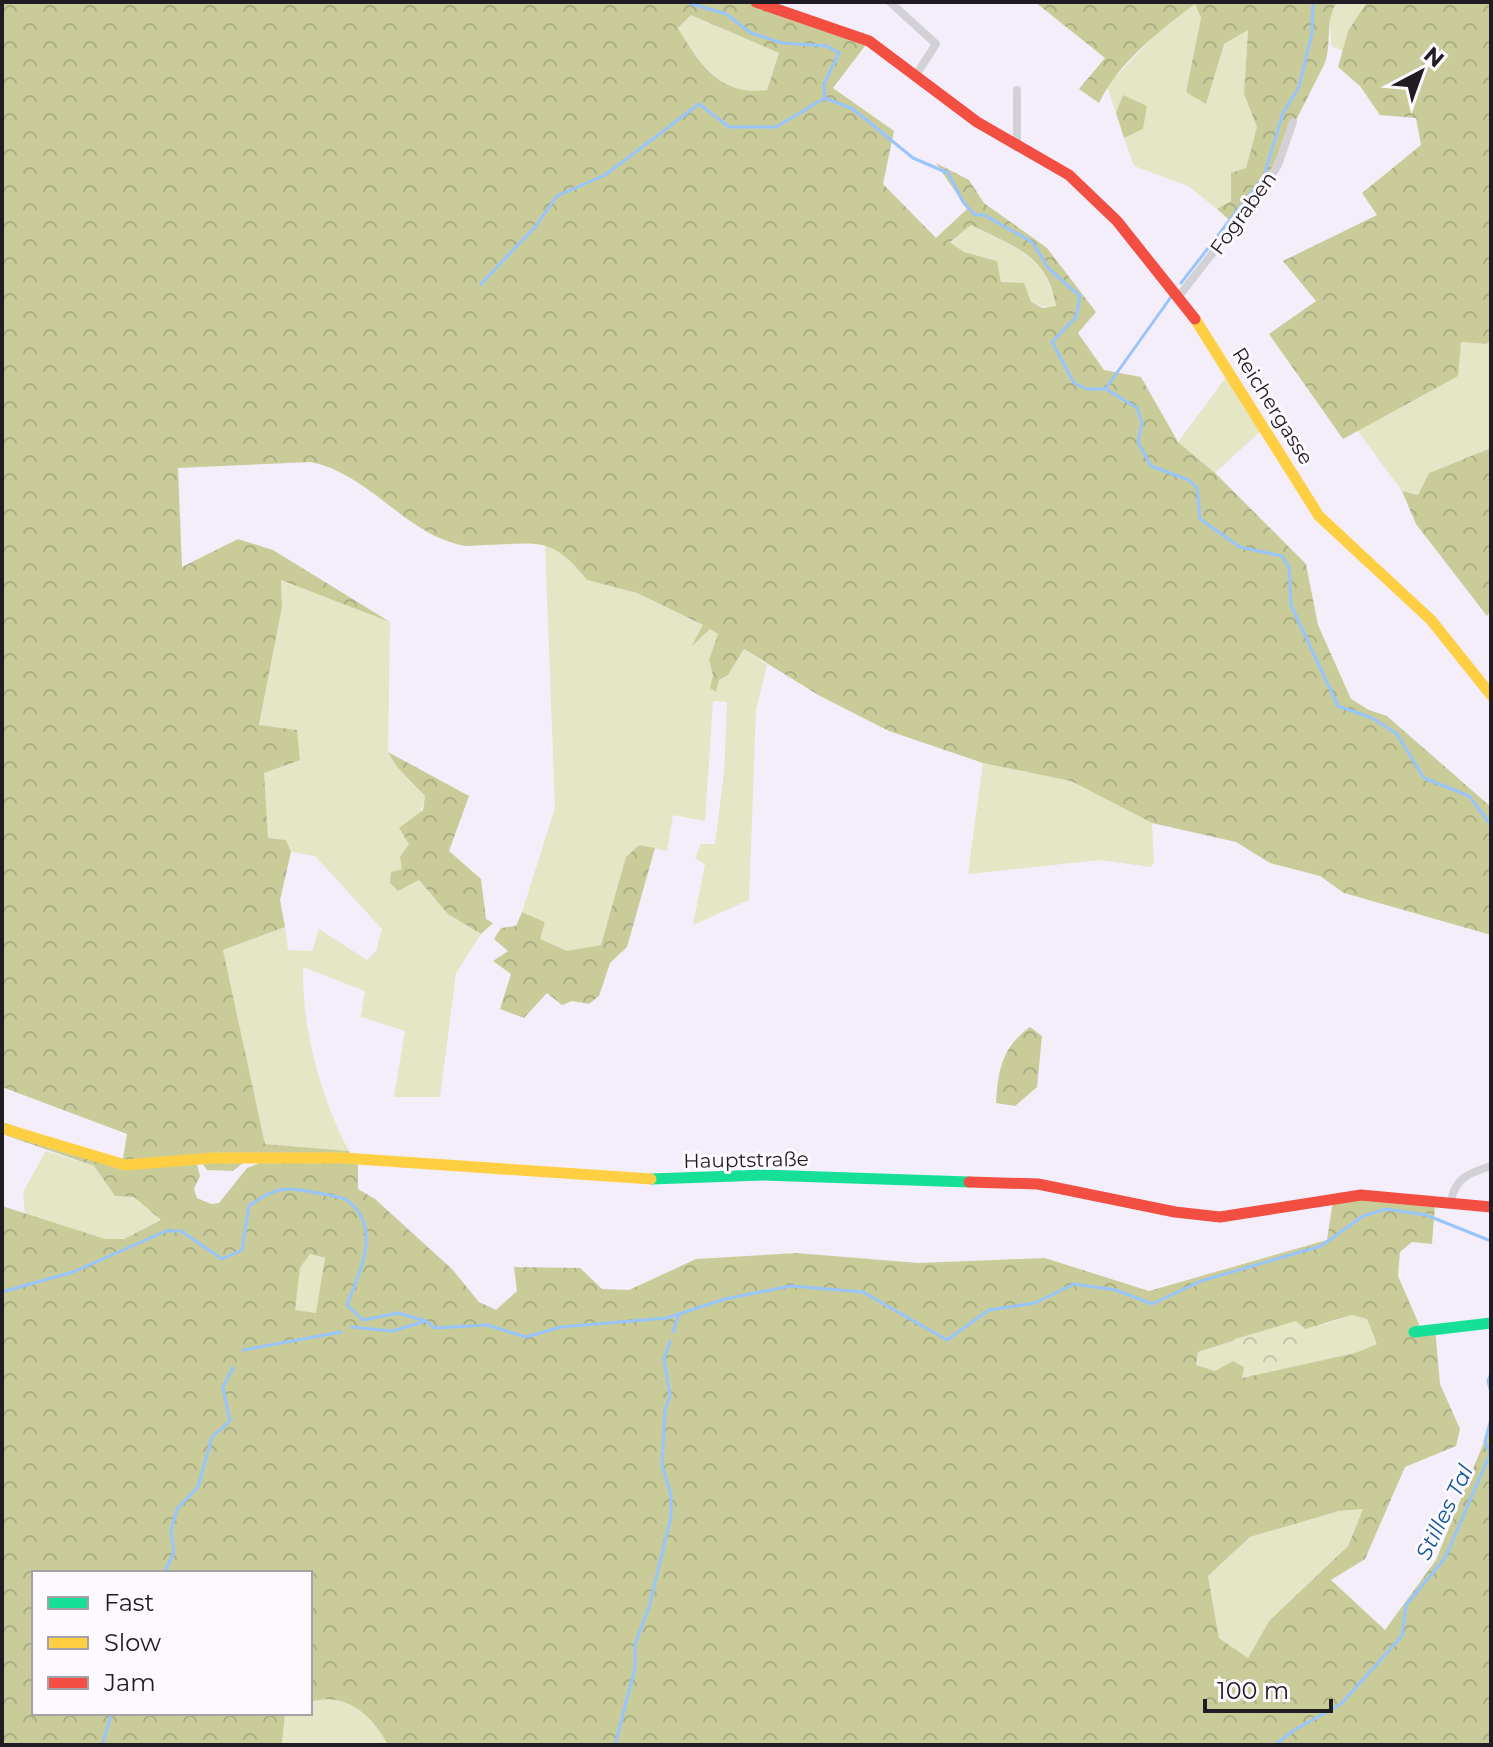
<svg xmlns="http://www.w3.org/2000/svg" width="1493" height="1747" viewBox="0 0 1493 1747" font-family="Montserrat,sans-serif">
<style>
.grass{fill:#e4e6c6}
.forest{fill:url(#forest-crowns);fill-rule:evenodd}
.park{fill:url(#park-crowns)}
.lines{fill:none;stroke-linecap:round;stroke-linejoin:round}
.stream{stroke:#98c5fe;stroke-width:3}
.street{stroke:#d2d1d5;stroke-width:8}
.fast{stroke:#16e098;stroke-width:11}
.slow{stroke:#ffcf43;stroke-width:11}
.jam{stroke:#f24e42;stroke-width:11}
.labels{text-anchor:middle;stroke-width:6;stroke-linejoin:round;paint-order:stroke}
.street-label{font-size:20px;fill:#201c23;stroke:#fcfaff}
.water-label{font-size:22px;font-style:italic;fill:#0f5598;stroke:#fcfaff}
</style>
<defs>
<pattern id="forest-crowns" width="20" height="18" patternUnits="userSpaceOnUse" patternTransform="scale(2)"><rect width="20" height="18" fill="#c9cc99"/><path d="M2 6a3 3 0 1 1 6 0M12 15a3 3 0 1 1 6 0" fill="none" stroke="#acaf84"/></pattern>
<pattern id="park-crowns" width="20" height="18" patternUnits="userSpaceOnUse" patternTransform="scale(2)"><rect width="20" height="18" fill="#e4e6c6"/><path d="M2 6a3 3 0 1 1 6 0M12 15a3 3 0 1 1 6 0" fill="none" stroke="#c3c5aa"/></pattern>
</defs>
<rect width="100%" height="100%" fill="#f4eefa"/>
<!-- grass -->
<g class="grass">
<path d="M1337,2H1367L1348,31L1343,51L1331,46L1330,12Z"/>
<path d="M1195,3L1201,18L1186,91L1224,44L1248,29L1244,94L1257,127L1246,169L1231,173L1232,201L1217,209L1188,186L1134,166L1124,138L1143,129L1123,95L1116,113L1107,86L1153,37Z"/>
<path d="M691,15L779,53L767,90C719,96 701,64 678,28Z"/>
<path d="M971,225C1014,247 1046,254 1056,307C1034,309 1019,294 1001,282L996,261L964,252L950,241Z"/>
<path d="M1491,340V448L1429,473L1419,495L1402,491L1357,430L1457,376L1461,342L1486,344Z"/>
<path d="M1230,372L1265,427L1215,473L1178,442Z"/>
<path d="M545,544L571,557L587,580L637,593L704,626L694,644L710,629L719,634L709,660L716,691L719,680L728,675L744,649L767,665L756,710L749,900L693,925L705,864L695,858L701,844H715L724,773L727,702L713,701L705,821L673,815L667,851L639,845L626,857L602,945L567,951L539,939L545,922L522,912L555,808Z"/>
<path d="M281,579L390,622L388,752L397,767L425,796C423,812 410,828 409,843C406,883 452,916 481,934L456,973L440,1097H394L405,1031L361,1017L365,991L303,967C302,1029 320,1096 349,1151L265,1144L223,950L285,927L288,950L312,951L319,929L367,960L376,951L382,929L315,856L291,852L286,840L268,838L259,726L282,607Z"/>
<path d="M983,763L1071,781L1152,823L1154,862L1151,867L1100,860L968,874Z"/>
<path d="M46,1151L94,1166L115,1196L134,1197L162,1221C148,1225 135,1236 122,1239C98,1244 49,1221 25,1214L23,1192Z"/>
<path d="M310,1254L325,1258L317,1313L294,1311L300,1268Z"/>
<path d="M1352,1315L1367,1319L1377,1344L1355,1353L1241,1378L1196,1366L1198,1352L1297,1320L1326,1324Z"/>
<path d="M1363,1509L1348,1546L1269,1621L1248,1658L1219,1638L1208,1576L1250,1537L1339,1511Z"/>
<path d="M325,1697C353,1700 375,1720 388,1745H282L285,1713H310V1702Z"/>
</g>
<!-- forest -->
<g class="forest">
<path d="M2,2H748L868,42L833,88L894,131L883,184L936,238L967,209L936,163L969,180L984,203L1047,248L1096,312L1078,333L1104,370L1141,377L1178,442L1215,473L1306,564L1318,625L1351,699L1369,710L1387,716L1491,807V935L1344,893L1320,876L1270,863L1236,842L1152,823L1071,781L983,763L889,731L820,696L744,649L728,675L719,680L716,692L710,688L713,676L709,660L718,634L710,629L691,647L703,625L637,593L587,580C551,535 539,544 485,545C477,545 468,547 460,545C404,532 369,474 311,462L178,468L182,567L238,539L273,550L390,622L281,580L282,607L259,725L297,730L300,760L264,773L268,838L286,840L291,852L280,900L285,927L223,950L265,1144L349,1151L358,1166V1189L375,1199L452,1269L479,1302L496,1310L517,1291L514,1267L580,1268L602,1289L629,1290L696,1259L796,1253L919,1263L1045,1258L1149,1291L1327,1240L1333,1200L1373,1195L1435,1206L1432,1244L1412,1242L1400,1252L1398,1276L1421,1329L1435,1327L1440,1384L1460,1429L1456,1446L1405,1467L1365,1559L1331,1580L1385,1630L1436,1560L1490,1427L1491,1410V1745H388C372,1715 345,1691 310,1702V1573H34V1713H285L282,1745H2V1206L105,1239H124L161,1220L134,1197L115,1196L94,1166L2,1134V1122L100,1155L123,1159L127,1134L2,1087ZM691,15L779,53L767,90C719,96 700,64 678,28ZM971,225C1014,247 1047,254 1056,306L1043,308L1031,302L1024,283L1001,282L997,261L964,252L950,242ZM243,1163H260L247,1168L219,1203L211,1204L197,1198L194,1189L200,1176L197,1164H203L207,1170L233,1171ZM310,1254L325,1258L316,1313L295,1310L300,1268ZM1352,1315L1367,1319L1377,1344L1355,1353L1242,1378L1244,1367L1233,1361L1215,1371L1196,1365L1198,1352L1296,1321L1305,1329ZM1363,1509L1348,1546L1269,1621L1248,1658L1219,1638L1208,1576L1250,1537L1339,1511Z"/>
<path d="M1035,2H1337C1325,19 1332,42 1325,63L1263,185L1235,225L1217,209L1231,201V173L1246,168L1257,127L1244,94L1248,30L1224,44L1206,104L1186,92L1201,18L1195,4C1159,31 1119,62 1099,103L1079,89L1105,58Z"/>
<path d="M1367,2H1491V340L1486,344L1461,342L1458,376L1343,439L1269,334L1316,301L1283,261L1377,215L1362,193L1421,145L1416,118L1380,115L1360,86L1338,67L1348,31Z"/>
<path d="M1123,95L1147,106L1143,129L1124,138L1116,113Z"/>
<path d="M1491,448V609L1487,616L1416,524L1402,491L1418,495L1429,473Z"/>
<path d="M388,752L469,796L449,851L481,879L486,919L493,923L481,934L448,914L419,880L398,891L390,883L391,872L402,869L400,857L409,844L399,828L423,810L425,796L397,767Z"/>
<path d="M639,845L655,848L627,947L610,963L599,996L589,1004L572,1001L562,1005L547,993L524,1018L500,1009L511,974L493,961L508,951L494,939L501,928L516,926L522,912L545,922L540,939L567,951L601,945L626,857Z"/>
<path d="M1030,1027L1042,1036L1037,1087L1015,1106L996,1103C998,1070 1002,1047 1030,1027Z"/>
</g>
<!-- park -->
<path class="park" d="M1293,1322L1303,1341L1292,1359L1265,1368L1234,1353L1235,1339Z"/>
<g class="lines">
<!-- stream -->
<g class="stream">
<path d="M685,2L726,14L751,33L782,43L827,46L839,53L824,84L825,98L853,109L913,158L948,173L963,202L975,215H984L1032,242L1049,269L1080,296L1076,317L1052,342L1074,383L1087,389H1106L1137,408L1142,423L1138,442L1151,466L1189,480L1197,488L1200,519L1240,547L1282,556L1289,567L1291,605L1338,706L1372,718L1397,734L1424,778L1469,796L1491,825"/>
<path d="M1181,283L1264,176L1283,113L1299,87L1312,33L1313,2"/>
<path d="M481,284L535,227L557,196L605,175L699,104L729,127H776L825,98"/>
<path d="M1106,388L1171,297"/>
<path d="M2,1292L73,1272L166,1231H181L222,1259L242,1250L249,1206C275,1187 286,1186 318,1193C327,1195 341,1196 348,1201C383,1227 359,1274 347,1305L363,1320L398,1313L426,1321L435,1328L487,1325L526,1337L561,1327L667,1318L725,1299L791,1286L863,1292L947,1340L989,1310L1035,1303L1074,1284L1116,1290L1152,1304L1201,1281L1321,1246L1363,1216L1386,1209L1426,1215L1491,1241"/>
<path d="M352,1327L392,1331L423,1322"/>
<path d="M673,1332L678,1317"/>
<path d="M243,1350L341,1332"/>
<path d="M1491,1373L1488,1381L1491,1393"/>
<path d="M164,1573L174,1553L171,1530L177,1509L198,1487L212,1437L230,1421L223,1387L233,1368"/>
<path d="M102,1745L112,1713"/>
<path d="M615,1745L635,1668V1644L649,1607L671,1517V1495L662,1465L665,1410L670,1395L664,1359L670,1341"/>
<path d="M1275,1745L1294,1730L1341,1704L1402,1636L1406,1605L1445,1558L1490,1454L1485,1441L1491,1419"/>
</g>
<!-- street -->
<g class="street">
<path d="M890,2L936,44L916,75"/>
<path d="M1017,146V90"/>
<path d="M1179,296L1262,190L1278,165L1293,122"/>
<path d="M1451,1201C1455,1178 1469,1173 1491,1166"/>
</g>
<!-- fast -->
<g class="fast">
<path d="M651,1179L763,1175L969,1182"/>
<path d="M1414,1332L1491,1323"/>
</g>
<!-- slow -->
<g class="slow">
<path d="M1195,319L1319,516L1431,620L1491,695"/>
<path d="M2,1128L125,1165L213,1158H343L651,1179"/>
</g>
<!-- jam -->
<g class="jam">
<path d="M756,2L869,41L977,122L1069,175L1117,221L1195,319"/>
<path d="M969,1182L1038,1184L1175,1212L1220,1217L1361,1195L1491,1207"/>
</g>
</g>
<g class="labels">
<!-- street labels -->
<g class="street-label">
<text transform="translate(1243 213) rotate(-54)" y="7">Fograben</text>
<text transform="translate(1273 406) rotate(58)" y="7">Reichergasse</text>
<text transform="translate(746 1160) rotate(-1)" y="7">Hauptstraße</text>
</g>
<!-- water labels -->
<g class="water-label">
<text transform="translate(1444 1512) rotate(-64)" y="8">Stilles Tal</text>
</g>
</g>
<!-- border -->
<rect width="1493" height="1747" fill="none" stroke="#201c23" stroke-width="8"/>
<!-- legend -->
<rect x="32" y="1571" width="280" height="144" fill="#fcfaff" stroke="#a4a1a7" stroke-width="2"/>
<rect x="48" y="1597" width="40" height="12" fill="#16e098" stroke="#a4a1a7" stroke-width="2"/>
<text x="104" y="1611" font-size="24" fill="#201c23">Fast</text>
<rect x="48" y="1637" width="40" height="12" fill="#ffcf43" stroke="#a4a1a7" stroke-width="2"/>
<text x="104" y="1651" font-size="24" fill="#201c23">Slow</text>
<rect x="48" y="1677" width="40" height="12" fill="#f24e42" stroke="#a4a1a7" stroke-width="2"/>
<text x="104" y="1691" font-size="24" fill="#201c23">Jam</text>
<!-- north arrow -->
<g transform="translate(1421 72) rotate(41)" stroke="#fcfaff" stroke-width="6" paint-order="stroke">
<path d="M0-6L14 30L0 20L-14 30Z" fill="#201c23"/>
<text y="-12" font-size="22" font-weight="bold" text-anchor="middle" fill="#201c23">N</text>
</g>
<!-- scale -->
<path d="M1205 1699v12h126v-12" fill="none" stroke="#201c23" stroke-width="4"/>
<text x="1217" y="1699" font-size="24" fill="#201c23" stroke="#fcfaff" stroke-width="6" paint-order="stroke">100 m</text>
</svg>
